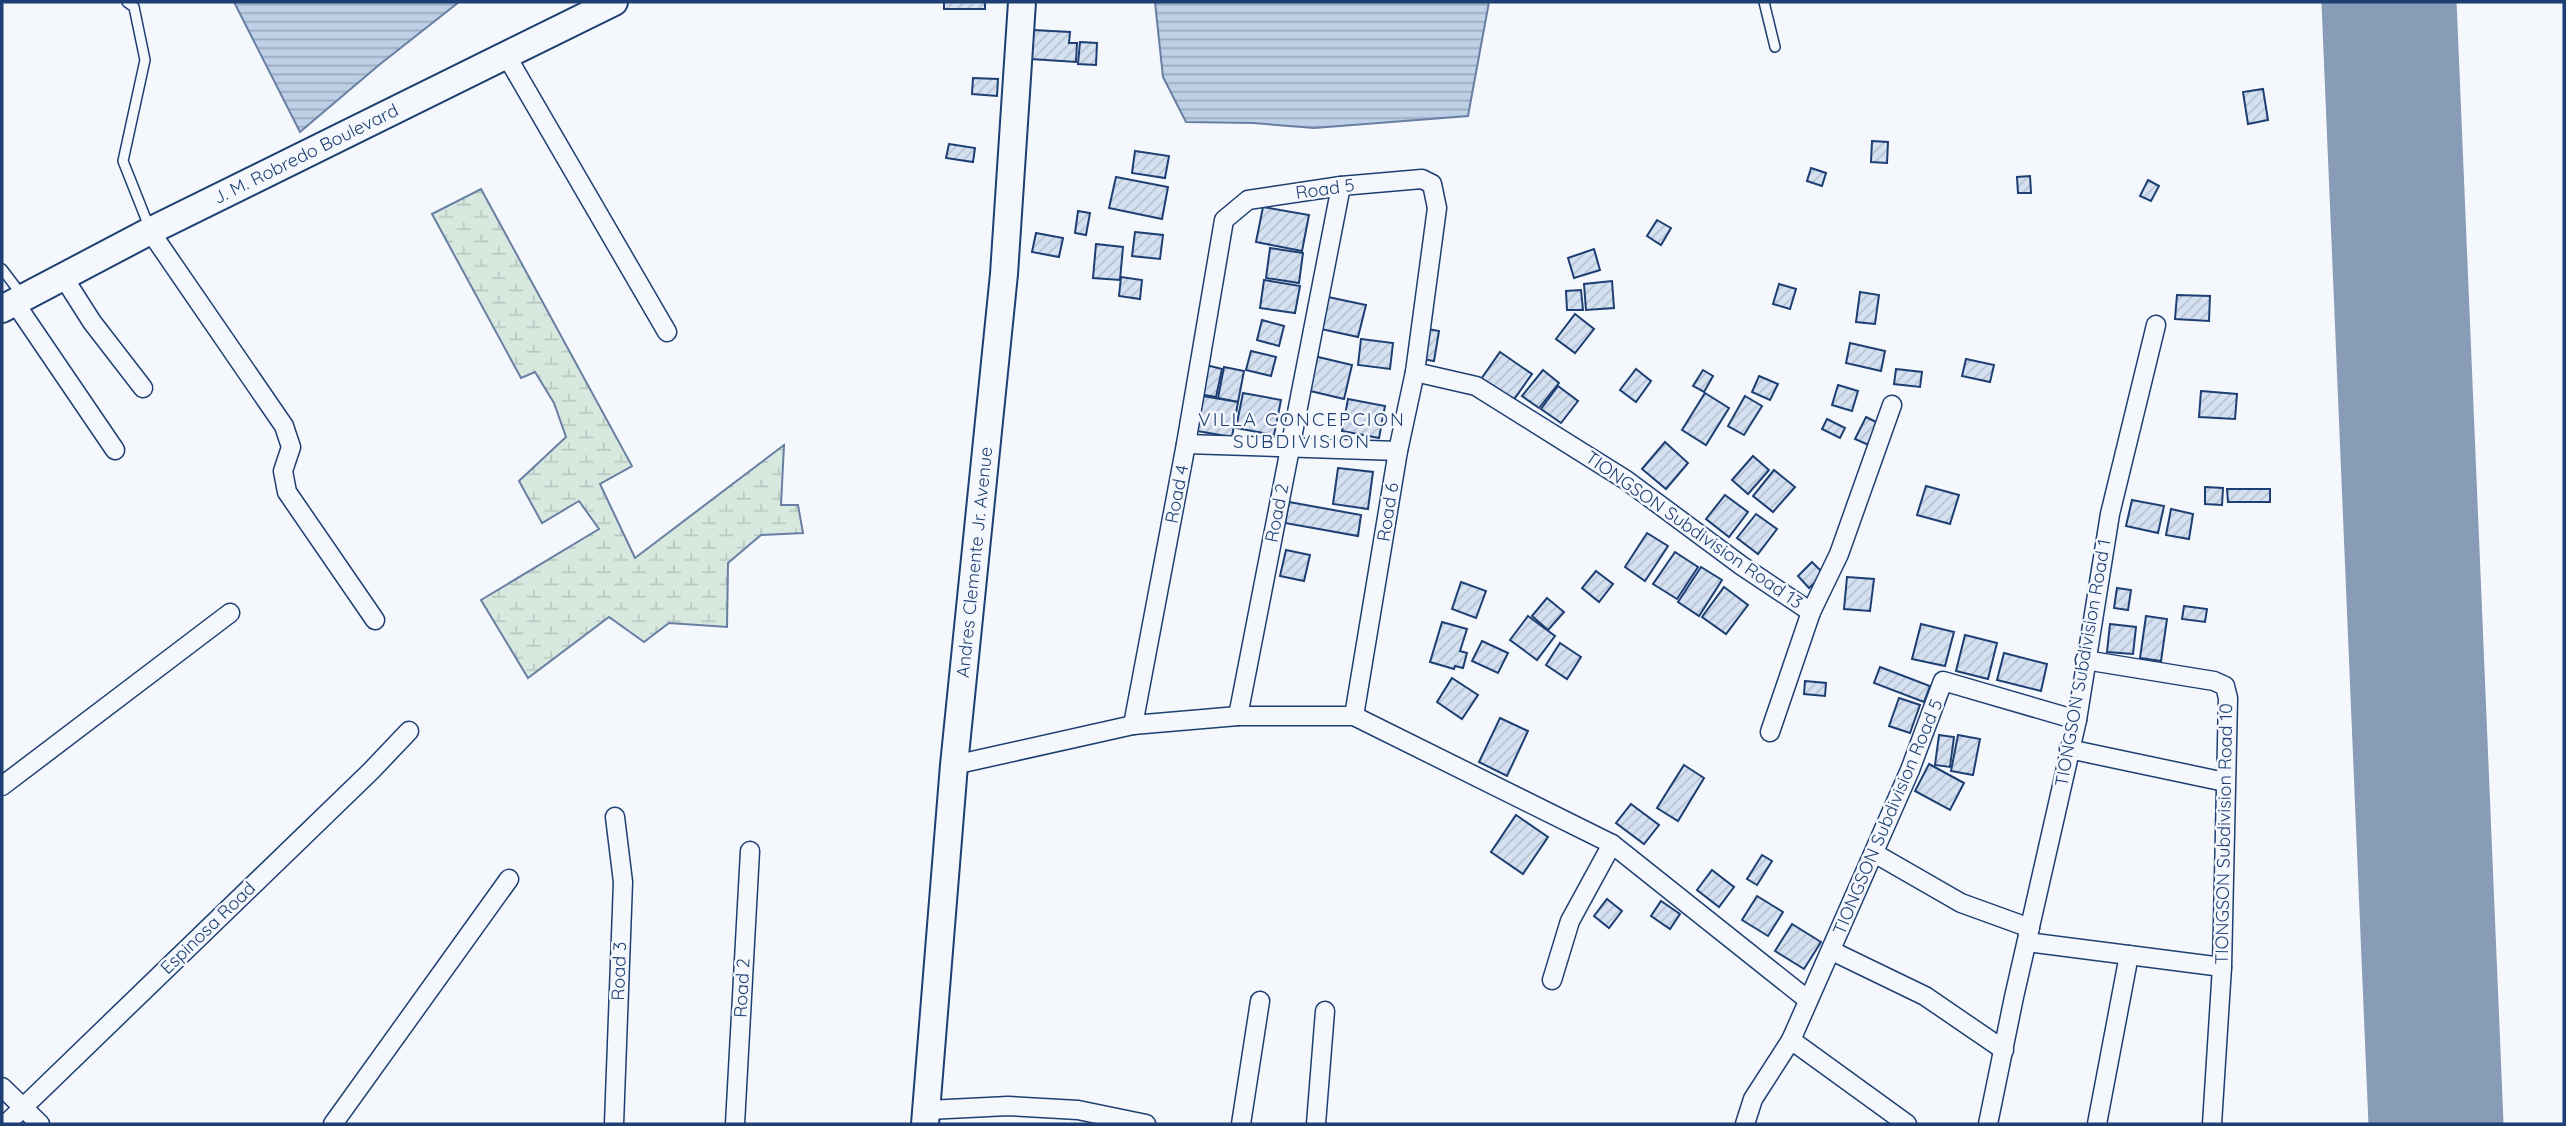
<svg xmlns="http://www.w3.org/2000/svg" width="2566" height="1126" viewBox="0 0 2566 1126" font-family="Quicksand,sans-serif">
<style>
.wetland{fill:url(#wetland-marsh);stroke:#687fa3;stroke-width:2}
.water{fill:url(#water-rules);stroke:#687fa3;stroke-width:2}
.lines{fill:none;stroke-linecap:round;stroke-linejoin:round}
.runway{stroke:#889bb7;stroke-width:135}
.building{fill:url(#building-hatch);stroke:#1d3f73;stroke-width:2}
.lane-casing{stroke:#1d3f73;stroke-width:12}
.street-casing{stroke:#1d3f73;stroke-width:21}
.secondary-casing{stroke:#1d3f73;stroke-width:30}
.lane{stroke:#f4f7fb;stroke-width:9}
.street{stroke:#f4f7fb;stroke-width:18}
.secondary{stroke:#f4f7fb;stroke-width:26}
.labels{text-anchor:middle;stroke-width:5;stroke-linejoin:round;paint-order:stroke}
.street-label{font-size:18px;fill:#1d3f73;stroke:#f4f7fb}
.neighbourhood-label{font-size:19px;letter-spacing:2px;fill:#1d3f73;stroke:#f4f7fb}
</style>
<defs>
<pattern id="wetland-marsh" width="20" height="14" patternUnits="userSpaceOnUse" patternTransform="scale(1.75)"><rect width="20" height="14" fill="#d7e8df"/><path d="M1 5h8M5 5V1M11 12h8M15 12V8" fill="none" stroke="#b8c8c3"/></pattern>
<pattern id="water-rules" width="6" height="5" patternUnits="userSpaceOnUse" patternTransform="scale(1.75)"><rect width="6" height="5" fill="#bed0e5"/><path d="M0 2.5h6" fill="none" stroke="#9aaabe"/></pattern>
<pattern id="building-hatch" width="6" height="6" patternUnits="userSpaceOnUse" patternTransform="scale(1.75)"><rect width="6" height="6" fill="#d5e0f0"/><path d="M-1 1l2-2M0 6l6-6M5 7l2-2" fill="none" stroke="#b6c1d1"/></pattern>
</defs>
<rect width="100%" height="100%" fill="#f4f7fb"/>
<!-- wetland -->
<path class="wetland" d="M481,189L632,466L600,484L635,558L784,445L781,505H798L803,533L761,535L728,563L727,627L669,623L644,642L609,617L528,678L481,600L599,529L579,501L542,523L519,481L566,437L554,403L535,372L521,378L432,214Z"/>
<!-- water -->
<g class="water">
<path d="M234,2H459L379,65L300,132Z"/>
<path d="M1155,2H1489L1468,116L1314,128L1253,123L1186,122L1163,77Z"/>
</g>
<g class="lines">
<!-- runway -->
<path class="runway" d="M2389,2L2436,1124"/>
</g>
<!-- building -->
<g class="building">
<rect x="944" y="2" width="41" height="7"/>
<path d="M1033,30L1070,32L1069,43H1077L1076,62L1031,59Z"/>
<path d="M1080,42L1097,43L1096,65L1078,64Z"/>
<path d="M973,78L998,79L997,96L972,94Z"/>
<path d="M2263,89L2268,120L2248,124L2243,92Z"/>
<path d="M1872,141L1888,142L1887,163L1871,162Z"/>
<path d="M949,144L975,148L973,162L946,158Z"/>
<path d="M1135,151L1169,156L1165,178L1132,173Z"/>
<path d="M1811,168L1826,173L1822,186L1807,181Z"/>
<path d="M2030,176L2031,193H2018L2017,177Z"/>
<path d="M1116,177L1168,187L1162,219L1109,208Z"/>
<path d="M2148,180L2159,186L2151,201L2140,196Z"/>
<path d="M1263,207L1309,215L1302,251L1256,242Z"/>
<path d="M1078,211L1090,213L1086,235L1075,233Z"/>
<path d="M1657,220L1671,228L1661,245L1647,236Z"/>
<path d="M1135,232L1163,235L1160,259L1132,256Z"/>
<path d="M1036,233L1063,238L1059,257L1032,252Z"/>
<path d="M1096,244L1123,247L1120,280L1093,278Z"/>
<path d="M1270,248L1303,253L1299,283L1266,278Z"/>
<path d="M1594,249L1600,270L1574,278L1568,258Z"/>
<path d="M1121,277L1142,280L1140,299L1119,296Z"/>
<path d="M1264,280L1300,286L1295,313L1260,308Z"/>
<path d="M1612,281L1614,308L1586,310L1584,284Z"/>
<path d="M1779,284L1796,289L1790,309L1773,304Z"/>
<path d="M1581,290L1583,310H1567L1566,291Z"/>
<path d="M1860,292L1879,295L1875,324L1856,322Z"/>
<path d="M2177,295L2210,296L2209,321L2175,319Z"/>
<path d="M1328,297L1366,305L1358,337L1321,329Z"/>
<path d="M1575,314L1594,329L1575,353L1556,339Z"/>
<path d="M1262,320L1284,326L1279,346L1257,340Z"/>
<path d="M1428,329L1439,331L1434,361L1422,359Z"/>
<path d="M1361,339L1393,343L1390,369L1358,365Z"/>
<path d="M1850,343L1885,351L1881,371L1846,363Z"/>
<path d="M1251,351L1276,357L1271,376L1246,370Z"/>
<path d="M1500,352L1532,374L1510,405L1479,382Z"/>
<path d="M1314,356L1352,365L1344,399L1306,390Z"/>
<path d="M1966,359L1994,365L1990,382L1962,376Z"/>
<path d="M1206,365L1222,369L1216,397L1199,394Z"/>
<path d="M1224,367L1244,371L1238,402L1218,398Z"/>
<path d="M1636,369L1651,381L1636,402L1620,390Z"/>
<path d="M1896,369L1922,372L1920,387L1894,384Z"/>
<path d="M1543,370L1559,383L1539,408L1522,396Z"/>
<path d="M1703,370L1713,376L1704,392L1693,386Z"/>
<path d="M1759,376L1778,384L1770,400L1752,392Z"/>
<path d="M1838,385L1858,391L1852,411L1832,405Z"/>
<path d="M1558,386L1578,401L1561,423L1541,409Z"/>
<path d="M2201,391L2237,394L2235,419L2199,417Z"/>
<path d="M1243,393L1281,400L1274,435L1236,428Z"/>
<path d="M1705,393L1729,408L1706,445L1682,430Z"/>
<path d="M1197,395L1238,402L1232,437L1191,430Z"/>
<path d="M1745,396L1762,406L1744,435L1728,426Z"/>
<path d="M1348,399L1385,406L1379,438L1342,431Z"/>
<path d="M1866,417L1884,426L1873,447L1855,439Z"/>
<path d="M1827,419L1845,428L1840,438L1822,429Z"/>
<path d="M1665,442L1688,463L1666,489L1642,469Z"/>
<path d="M1753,456L1769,470L1748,494L1732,480Z"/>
<path d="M1338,468L1373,472L1368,509L1333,504Z"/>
<path d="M1774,470L1795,487L1773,512L1753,496Z"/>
<path d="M1926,486L1959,495L1950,524L1917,515Z"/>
<path d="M2205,487L2223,488L2222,505L2205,504Z"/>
<path d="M2227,489H2270V502H2228Z"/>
<path d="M1725,495L1748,512L1729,537L1706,519Z"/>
<path d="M2132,500L2164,506L2158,533L2126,526Z"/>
<path d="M1289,502L1361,515L1358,536L1285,523Z"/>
<path d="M2171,509L2193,514L2189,539L2166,535Z"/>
<path d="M1756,514L1777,529L1758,554L1737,538Z"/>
<path d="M1647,533L1668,546L1645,581L1625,567Z"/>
<path d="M1286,550L1310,555L1304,581L1280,576Z"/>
<path d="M1675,552L1698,567L1677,599L1653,584Z"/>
<path d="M1812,562L1824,574L1809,588L1798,576Z"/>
<path d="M1701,567L1722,580L1699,616L1678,602Z"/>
<path d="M1596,571L1613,584L1599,602L1582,588Z"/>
<path d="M1847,577L1874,579L1870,611L1844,609Z"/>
<path d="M1461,582L1486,591L1476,618L1452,609Z"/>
<path d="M1724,587L1748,605L1726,634L1702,617Z"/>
<path d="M2117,588L2131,590L2128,610L2114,608Z"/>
<path d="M1547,598L1564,612L1548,630L1532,616Z"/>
<path d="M2184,606L2207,609L2205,622L2182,619Z"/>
<path d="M1528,616L1555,636L1537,660L1510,640Z"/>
<path d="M2146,616L2167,619L2161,661L2140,658Z"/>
<path d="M1442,622L1467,629L1460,651L1467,653L1463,668L1455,666L1454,669L1430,662Z"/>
<path d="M1921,624L1954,632L1945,666L1912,659Z"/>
<path d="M2110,624L2136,627L2133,654L2107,652Z"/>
<path d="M1965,635L1997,643L1988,679L1956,671Z"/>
<path d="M1482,641L1508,653L1498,673L1472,661Z"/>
<path d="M1560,643L1581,657L1567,679L1546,665Z"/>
<path d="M2004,653L2047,664L2041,691L1997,680Z"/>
<path d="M1880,667L1930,686L1924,702L1874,683Z"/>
<path d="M1452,678L1478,695L1462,719L1437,702Z"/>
<path d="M1805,681L1826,683L1825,696L1804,694Z"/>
<path d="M1899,698L1920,705L1910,733L1889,726Z"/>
<path d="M1500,718L1528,731L1507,776L1479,762Z"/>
<path d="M1939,735L1954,737L1950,767L1935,765Z"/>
<path d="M1958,735L1980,739L1973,775L1951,771Z"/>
<path d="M1929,764L1964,783L1950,810L1915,791Z"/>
<path d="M1684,765L1704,778L1678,821L1657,808Z"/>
<path d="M1631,804L1659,825L1644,844L1616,823Z"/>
<path d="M1516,815L1548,837L1523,874L1491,852Z"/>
<path d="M1762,855L1772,861L1757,885L1747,879Z"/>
<path d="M1712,870L1734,887L1719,907L1697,890Z"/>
<path d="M1757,896L1783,912L1768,936L1742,920Z"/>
<path d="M1607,899L1622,911L1609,928L1594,916Z"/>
<path d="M1661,901L1680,914L1670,929L1651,916Z"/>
<path d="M1792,924L1821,942L1804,969L1775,951Z"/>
</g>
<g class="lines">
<defs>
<g id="lane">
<path d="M127,2L134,7L145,60L123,161L150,229"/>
<path d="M1764,2L1775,47"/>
<path d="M2,269L21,294"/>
</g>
<g id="street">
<path d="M506,55L667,332"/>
<path d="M150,231L284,426L291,447L283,471L287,492L375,620"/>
<path d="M64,278L92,322L143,388"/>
<path d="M15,303L115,450"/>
<path d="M1415,372L1476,386L1626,480L1742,566L1811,612L1839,554L1892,405"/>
<path d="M1186,444L1398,451"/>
<path d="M2085,660L2214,681L2225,686L2228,698L2222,967L2212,1124"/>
<path d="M1238,716L1341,186"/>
<path d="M1133,725L1186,444L1224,220L1248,200L1341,186L1422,179L1432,184L1437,208L1415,372L1398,451L1354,716"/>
<path d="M1770,732L1811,612"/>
<path d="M2069,749L2225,782"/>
<path d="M954,765L1133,725L1238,716H1354L1612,844"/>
<path d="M2,786L230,613"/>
<path d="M1874,853L1961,903L2030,928"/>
<path d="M2027,942L2222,967"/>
<path d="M1832,951L1925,996L2004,1050"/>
<path d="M1552,980L1570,921L1612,844L1808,1000"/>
<path d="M1791,1040L1910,770L1943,681L2077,720"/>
<path d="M2,1087L40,1124"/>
<path d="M928,1110L1008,1106L1078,1110L1146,1124"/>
<path d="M6,1124L371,771L409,731"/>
<path d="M333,1124L509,879"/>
<path d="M614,1124L623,882L615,817"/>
<path d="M735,1124L750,851"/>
<path d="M1241,1124L1260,1001"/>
<path d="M1316,1124L1325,1011"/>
<path d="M1745,1124L1753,1099L1791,1040L1907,1124"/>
<path d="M1988,1124L2014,997L2077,720L2110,514L2156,325"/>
<path d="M2097,1124L2129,955"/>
</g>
<g id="secondary">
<path id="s1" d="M2,309L150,231L614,2"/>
<path id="s2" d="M925,1124L954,765L1004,274L1022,2"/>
</g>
</defs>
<!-- lane casing -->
<use href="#lane" class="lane-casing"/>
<!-- street casing -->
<use href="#street" class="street-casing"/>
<!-- secondary casing -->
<use href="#secondary" class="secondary-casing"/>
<!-- lane -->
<use href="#lane" class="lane"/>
<!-- street -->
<use href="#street" class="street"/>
<!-- secondary -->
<use href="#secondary" class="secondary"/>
</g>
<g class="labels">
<!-- street labels -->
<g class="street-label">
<text dy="6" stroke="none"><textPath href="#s1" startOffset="341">J. M. Robredo Boulevard</textPath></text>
<text transform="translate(1325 189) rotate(-8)" y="6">Road 5</text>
<text transform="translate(1177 494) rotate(-79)" y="6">Road 4</text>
<text transform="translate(1388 512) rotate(-81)" y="6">Road 6</text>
<text transform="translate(1277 513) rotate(-79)" y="6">Road 2</text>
<text transform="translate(1694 530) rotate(35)" y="6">TIONGSON Subdivision Road 13</text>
<text dy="6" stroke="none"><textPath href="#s2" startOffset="564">Andres Clemente Jr. Avenue</textPath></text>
<text transform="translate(2083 663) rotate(-80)" y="6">TIONGSON Subdivision Road 1</text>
<text transform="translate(1888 817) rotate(-67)" y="6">TIONGSON Subdivision Road 5</text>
<text transform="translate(2224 834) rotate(-89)" y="6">TIONGSON Subdivision Road 10</text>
<text transform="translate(208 928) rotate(-44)" y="6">Espinosa Road</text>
<text transform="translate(619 971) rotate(-88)" y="6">Road 3</text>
<text transform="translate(742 988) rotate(-87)" y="6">Road 2</text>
</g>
<!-- neighbourhood labels -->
<g class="neighbourhood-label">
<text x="1302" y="426">VILLA CONCEPCION<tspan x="1302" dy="22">SUBDIVISION</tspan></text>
</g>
</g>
<!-- border -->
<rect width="2566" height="1126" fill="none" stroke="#1d3f73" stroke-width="7"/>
</svg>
